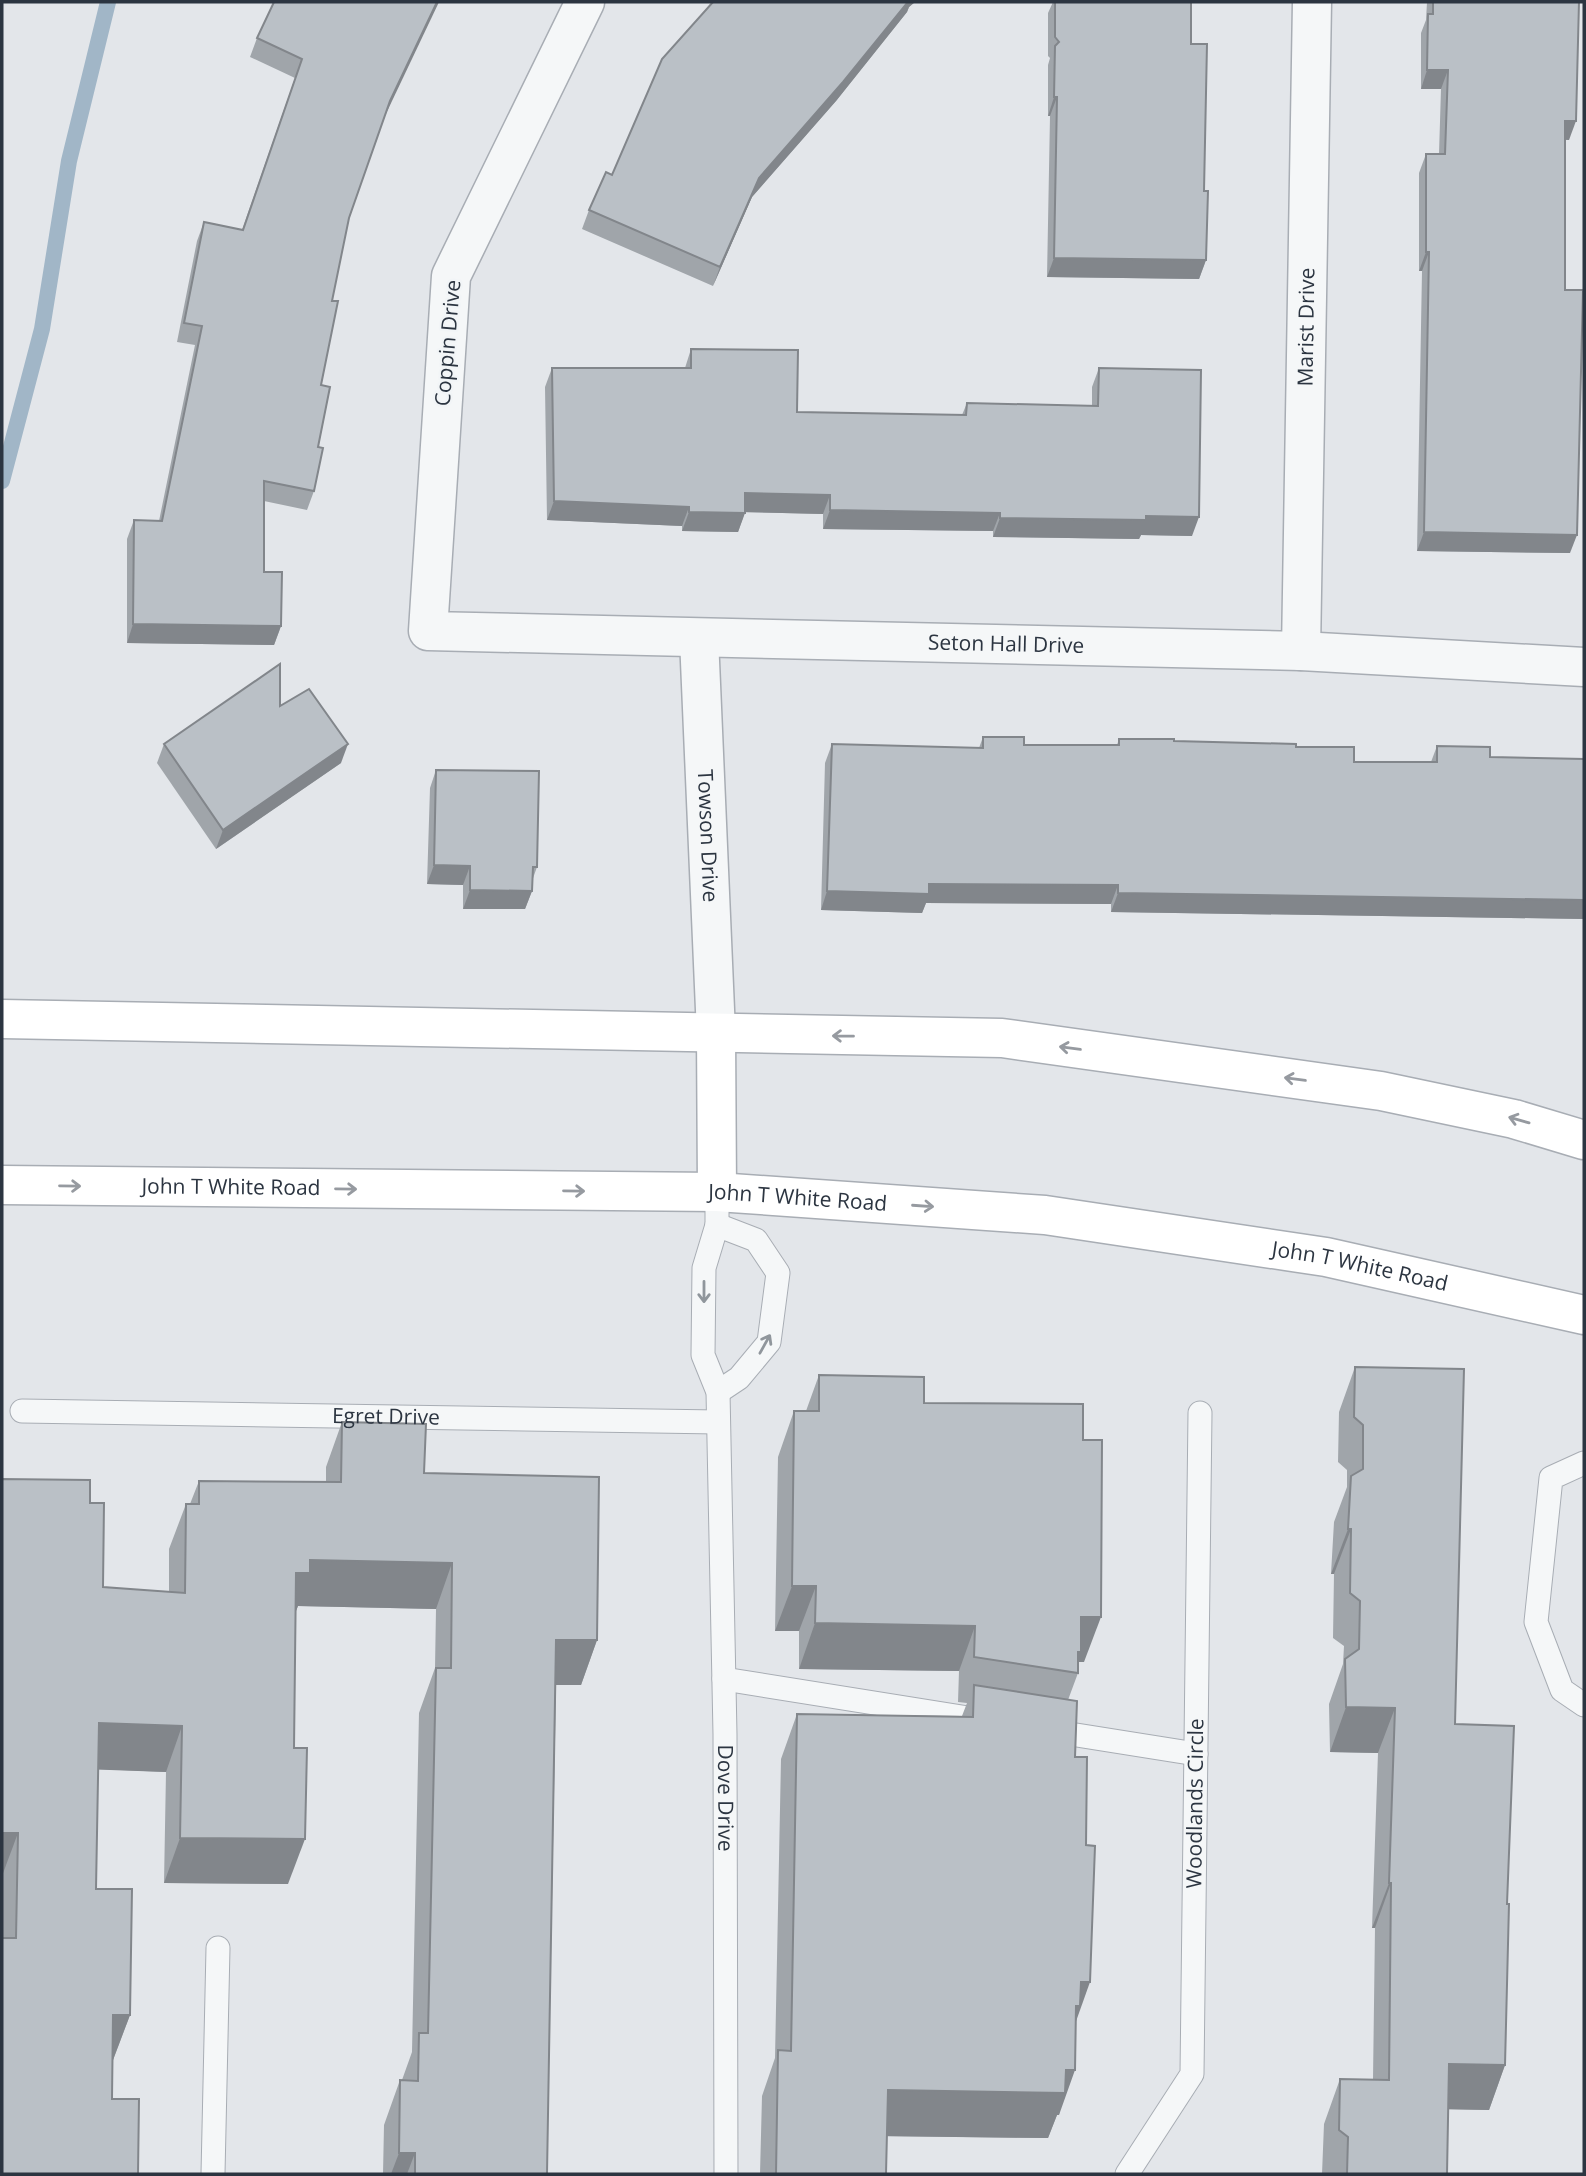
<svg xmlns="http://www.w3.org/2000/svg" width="1586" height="2176" viewBox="0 0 1586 2176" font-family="'Open Sans',sans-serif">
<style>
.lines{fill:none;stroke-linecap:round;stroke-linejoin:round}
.stream{stroke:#a1b6c7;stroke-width:16}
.service-casing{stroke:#a8adb4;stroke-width:25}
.minor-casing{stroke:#a8adb4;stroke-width:41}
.secondary-casing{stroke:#a8adb4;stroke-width:41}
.service{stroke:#f5f7f8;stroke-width:23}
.minor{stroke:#f5f7f8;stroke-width:38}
.secondary{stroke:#fff;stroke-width:38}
.wall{fill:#a0a5aa}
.shaded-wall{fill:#82868b}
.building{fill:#bac0c6;stroke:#82868b;stroke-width:2}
.oneway{stroke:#969aa0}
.oneway2{stroke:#90969c}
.labels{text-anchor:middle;stroke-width:5;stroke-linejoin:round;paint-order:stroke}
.street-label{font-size:21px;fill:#2c3541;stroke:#f2f5f7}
</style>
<rect width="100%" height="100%" fill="#e3e6ea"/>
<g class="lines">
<!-- stream -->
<path class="stream" d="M2,481L42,329L69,161L108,2"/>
<defs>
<g id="service">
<path id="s1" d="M717,1192V1225L704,1268L703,1355L718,1392L725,1734L726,2174"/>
<path d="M717,1225L756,1240L778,1273L769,1342L739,1378L718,1392"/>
<path id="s2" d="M22,1411L718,1422"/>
<path d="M1584,1463L1551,1478L1536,1622L1562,1690L1584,1705"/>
<path d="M724,1679L987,1721"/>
<path d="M1045,1730L1196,1754"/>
<path d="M213,2174L218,1948"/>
<path id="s3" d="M1127,2174L1192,2074L1200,1413"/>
</g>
<g id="minor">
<path id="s4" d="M585,2L451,276L428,631L1301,651L1584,667"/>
<path id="s5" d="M699,638L716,1033"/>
<path id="s6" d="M1301,651L1312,2"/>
</g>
<g id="secondary">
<path d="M2,1019L1002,1038L1381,1091L1514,1119L1584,1140"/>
<path d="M716,1033L717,1192"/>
<path id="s7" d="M2,1185L717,1192L1045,1215L1326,1257L1584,1315"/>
</g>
</defs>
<!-- service casing -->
<use href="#service" class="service-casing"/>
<!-- minor casing -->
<use href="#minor" class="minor-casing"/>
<!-- secondary casing -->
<use href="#secondary" class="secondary-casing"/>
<!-- service -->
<use href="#service" class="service"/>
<!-- minor -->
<use href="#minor" class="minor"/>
<!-- secondary -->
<use href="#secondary" class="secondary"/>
</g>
<!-- wall -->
<g class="wall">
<path d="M274,2L384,118L349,218L332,301L321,385L318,447L314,491L307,510L264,501V572L281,626L274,645L127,643V539L134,520L159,521L195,345L177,342L197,241L204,222L242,230L295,78L250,57L257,38Z"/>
<path d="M713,2H915L909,7L907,12L836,101L752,197L713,286L582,229L589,210L612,175Z"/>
<path d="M1053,2H1191V44L1204,191L1206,260L1199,279L1047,277L1050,116H1048V65L1050,58L1048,56V13Z"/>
<path d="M1427,2H1579L1569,140H1565V290L1570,553L1417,551L1422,271H1419V173L1426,154H1439L1441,89H1421V33L1426,20Z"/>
<path d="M691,349L797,412L962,415L967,403L1092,406V387L1099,368L1192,536L1141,535L1139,539L993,537V531L823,529V514L745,512L738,532L682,531V526L547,520L545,387L552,368H685Z"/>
<path d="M280,706L341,763L216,849L157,763L164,744Z"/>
<path d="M983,737L1024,745H1117L1119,739L1296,747L1354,762H1431L1437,746L1490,757L1584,759V919L1111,912V904L926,903L922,913L821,910L825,763L832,744L979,748Z"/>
<path d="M436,770L537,867L532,881V891L525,909H463V885L427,884L430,788Z"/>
<path d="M1355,1367L1507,1904L1505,2065L1489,2110L1448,2109L1447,2174H1322L1324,2124L1340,2079L1373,2080L1375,1928H1372L1378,1753L1330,1752L1329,1704L1343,1664L1344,1646L1333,1638L1334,1574H1331L1334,1522L1347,1487V1470L1338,1462L1339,1412Z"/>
<path d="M819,1375L924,1403L1084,1662H1078V1673L1068,1700L1075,1757L1076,2021L1059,2115H1057L1048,2138L887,2136L886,2174H760L762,2096L775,2058L781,1759L797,1714L962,1716L967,1703L958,1702L959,1671L799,1669V1631H775L778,1457L794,1411H806Z"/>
<path d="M342,1422L424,1473L597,1640L581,1685H556L547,2174H383L384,2125L400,2080H402L412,2052L419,1713L435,1668L436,1609L298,1606L296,1611L288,1884L164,1883L166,1772L98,1769L96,1889L130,2015L113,2060L2,2174V1479L90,1503L103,1587L169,1592V1549L186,1504H190L199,1481L326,1482V1467Z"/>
</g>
<!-- shaded-wall -->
<g class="shaded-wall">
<path d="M437,2H439L383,120L390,101Z"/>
<path d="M907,2H915L909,7L907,12L836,101L752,197L713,286L720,267L759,178Z"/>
<path d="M1427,70H1448L1441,89H1421Z"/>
<path d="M1054,97H1057L1050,116H1048Z"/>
<path d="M1565,121H1576L1569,140L1558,139Z"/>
<path d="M1426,252H1429L1422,271H1419Z"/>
<path d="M1054,258L1206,260L1199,279L1047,277Z"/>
<path d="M745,493L830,495L823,514L738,512Z"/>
<path d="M554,501L689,507L682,526L547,520Z"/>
<path d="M830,510L1000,513L993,531L823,529Z"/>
<path d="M689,512L745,513L738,532L682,531Z"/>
<path d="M1146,516L1199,517L1192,536L1141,535L1139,539L993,537L1000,518Z"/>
<path d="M1424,532L1577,535L1570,553L1417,551Z"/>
<path d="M133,624L281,626L274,645L127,643Z"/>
<path d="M348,744L341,763L216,849L223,830Z"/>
<path d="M434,865L470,866L463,885L427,884Z"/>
<path d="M929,884L1118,885L1111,904L926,903L922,913L821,910L827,891Z"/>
<path d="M470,890L532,891L525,909H463Z"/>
<path d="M1118,893L1584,900V919L1111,912Z"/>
<path d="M1348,1529H1351L1334,1574H1331Z"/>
<path d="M310,1560L452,1563L436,1609L298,1606L293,1618L296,1573Z"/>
<path d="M792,1586H816L799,1631H775Z"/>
<path d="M1081,1617H1101L1084,1662H1077Z"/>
<path d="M815,1623L975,1626L959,1671L799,1669Z"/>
<path d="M556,1640H597L581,1685H540Z"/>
<path d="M1346,1707L1395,1708L1378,1753L1330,1752Z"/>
<path d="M99,1723L182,1726L166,1772L82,1769Z"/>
<path d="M2,1833H18L2,1876Z"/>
<path d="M180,1838L305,1839L288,1884L164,1883Z"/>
<path d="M1389,1883H1391L1375,1928H1372Z"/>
<path d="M1081,1982H1090L1074,2027L1063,2051Z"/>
<path d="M113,2015H130L113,2060H96Z"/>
<path d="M1449,2064L1505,2065L1489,2110L1432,2109Z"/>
<path d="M1066,2070H1075L1059,2115H1057L1048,2138L871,2136L888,2090Z"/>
<path d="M399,2153H415L407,2174H391Z"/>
</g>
<!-- building -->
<g class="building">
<path d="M274,2H437L390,101L349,218L332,301H338L321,385L330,387L318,447L323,448L314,491L264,481V572H282L281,626L133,624L134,520L162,521L202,326L184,323L204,222L243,230L302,59L257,38Z"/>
<path d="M713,2H908L843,82L759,178L720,267L589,210L606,172L612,175L662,59Z"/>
<path d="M1055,2H1191V44H1207L1204,191H1208L1206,260L1054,258L1057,97H1054L1055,46L1059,42L1055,37Z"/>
<path d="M1433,2H1579L1576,121H1565V290H1583L1577,535L1424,532L1429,252H1426V154H1445L1448,70H1427L1428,14H1433Z"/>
<path d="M691,349L798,350L797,412L966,415L967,403L1098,406L1099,368L1201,370L1199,517L1146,516V520L1000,518V513L830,510V495L745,493V513L689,512V507L554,501L552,368H691Z"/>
<path d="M280,664V706L309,689L348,744L223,830L164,744Z"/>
<path d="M983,737H1024V745H1119V739H1174V741L1296,744V747H1354V762H1437V746L1490,747V757L1584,759V900L1118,893V885L929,884V894L827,891L832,744L983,748Z"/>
<path d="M436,770L539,771L537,867H533L532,891L470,890V866L434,865Z"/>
<path d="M1355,1367L1464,1369L1455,1724L1514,1726L1507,1904H1509L1505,2065L1449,2064L1447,2174H1347L1348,2137L1339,2130L1340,2079L1389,2080L1391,1883H1389L1395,1708L1346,1707L1345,1659L1359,1649L1360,1601L1350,1593L1351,1529H1348L1351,1476L1363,1469V1425L1354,1417Z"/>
<path d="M819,1375L924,1377V1403L1083,1404V1440H1102L1101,1617H1081V1652H1078V1673L974,1657L975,1626L815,1623L816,1586H792L794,1411H819Z"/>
<path d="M342,1422L426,1424L424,1473L599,1477L597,1640H556L547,2174H415V2153H399L400,2080L418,2081L419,2033H428L436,1668H451L452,1563L310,1560V1573H296L294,1748H307L305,1839L180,1838L182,1726L99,1723L96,1889H132L130,2015H113L112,2099H139L138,2174H2V1938H16L18,1833H2V1479L90,1480V1503H104L103,1587L185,1593L186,1504H199V1481L341,1482Z"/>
<path d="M974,1685L1077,1701L1075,1757H1087L1086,1845L1095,1846L1090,1982H1081L1080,2006H1076L1075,2070H1066L1065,2093L888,2090L886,2174H776L778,2050L791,2051L797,1714L973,1717Z"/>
</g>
<!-- one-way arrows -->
<defs><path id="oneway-shaft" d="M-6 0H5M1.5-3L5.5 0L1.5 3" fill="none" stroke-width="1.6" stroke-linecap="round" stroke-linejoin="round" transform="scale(1.75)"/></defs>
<g class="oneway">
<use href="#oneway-shaft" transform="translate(843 1036) rotate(-179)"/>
<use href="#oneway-shaft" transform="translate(1070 1048) rotate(-172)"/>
<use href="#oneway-shaft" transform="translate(1295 1079) rotate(-172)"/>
<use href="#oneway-shaft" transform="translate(1519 1120) rotate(-164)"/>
<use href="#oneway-shaft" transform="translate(70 1186) rotate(1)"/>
<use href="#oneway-shaft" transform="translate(346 1189) rotate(1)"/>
<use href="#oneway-shaft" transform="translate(574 1191) rotate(1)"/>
<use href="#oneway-shaft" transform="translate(923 1206) rotate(4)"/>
</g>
<g class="oneway2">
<use href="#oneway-shaft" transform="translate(704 1292) rotate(90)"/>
<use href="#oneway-shaft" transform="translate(765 1344) rotate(-61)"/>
</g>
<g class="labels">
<!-- street labels -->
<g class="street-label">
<text dy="7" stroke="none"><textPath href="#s6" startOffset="324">Marist Drive</textPath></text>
<text transform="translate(448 343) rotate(-85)" y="7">Coppin Drive</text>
<text dy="7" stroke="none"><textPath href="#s4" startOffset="1239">Seton Hall Drive</textPath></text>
<text dy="7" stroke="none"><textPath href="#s5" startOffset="198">Towson Drive</textPath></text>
<text dy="7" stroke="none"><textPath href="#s7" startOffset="229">John T White Road</textPath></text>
<text dy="7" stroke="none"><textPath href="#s7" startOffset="796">John T White Road</textPath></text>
<text dy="7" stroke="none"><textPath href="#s7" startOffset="1363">John T White Road</textPath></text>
<text dy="7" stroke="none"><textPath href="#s2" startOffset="364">Egret Drive</textPath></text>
<text dy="7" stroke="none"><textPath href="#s1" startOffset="611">Dove Drive</textPath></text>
<text dy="7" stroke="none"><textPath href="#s3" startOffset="390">Woodlands Circle</textPath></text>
</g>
</g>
<!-- border -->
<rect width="1586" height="2176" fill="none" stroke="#2c3541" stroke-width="7"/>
</svg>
